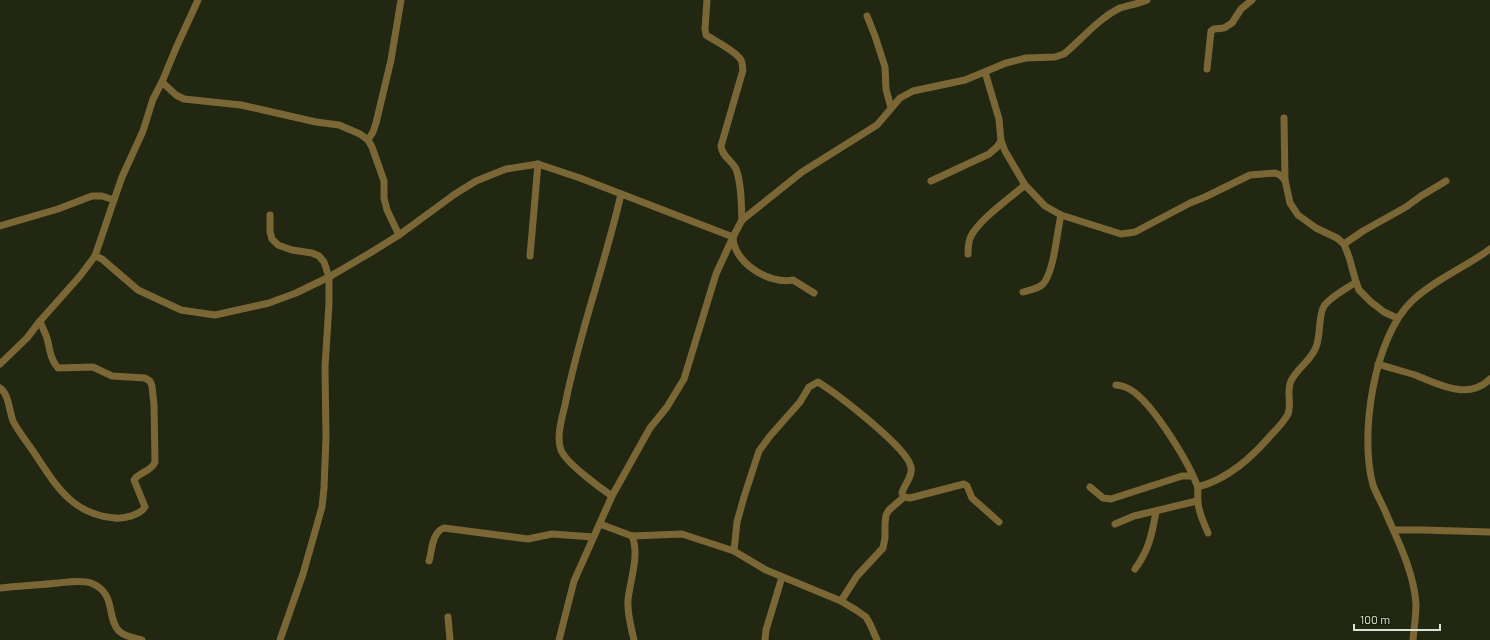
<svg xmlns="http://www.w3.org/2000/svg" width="1490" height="640" viewBox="0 0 1490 640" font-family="Barlow,sans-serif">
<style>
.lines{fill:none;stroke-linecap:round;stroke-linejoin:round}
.minor{stroke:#7b6736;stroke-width:7}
</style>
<rect width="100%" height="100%" fill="#222711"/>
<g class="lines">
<!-- minor -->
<g class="minor">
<path d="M707,0L705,29L706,35C715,41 737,52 741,60C743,63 742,67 743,70L721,146C722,157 732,160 736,169C742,185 741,204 742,220"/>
<path d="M867,16L875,36L885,67L886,89L891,108"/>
<path d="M1207,69L1211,31L1214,29L1224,28L1232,23L1241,9L1252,0"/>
<path d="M985,72L999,119L1001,141L1005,151L1025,185L1045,206L1061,215L1121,234L1135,232L1190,203L1205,197L1250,175L1275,173L1280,175L1285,180L1290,203L1298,215L1316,228L1337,238L1344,244L1349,257L1356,282L1359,290L1371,302L1384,312L1397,318"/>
<path d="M162,82L176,95L184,99L241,105L316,122L339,125L360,134L368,140"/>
<path d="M1284,118L1285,180"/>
<path d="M931,181L989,154L997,147L1001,141"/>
<path d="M270,215V232L272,239L278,245L292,250L312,253L319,256L324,262L329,277V304L325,367L326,438L324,488L322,507L303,574L280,640"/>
<path d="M0,226L58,209L92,196H102L114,200"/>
<path d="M399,235L387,210L384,198V181L372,147L368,140L373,132L376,123L391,60L401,0"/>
<path d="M1344,244L1363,231L1406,207L1421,196L1446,181"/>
<path d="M968,254C968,248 968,242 971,236C980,219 1010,198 1025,185"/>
<path d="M95,256L102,259L138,290L181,310L215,315L269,303L296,293L329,277L370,253L399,235L455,194L476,181L506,169L538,164L580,178L733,237C733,262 769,285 793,280L814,293"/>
<path d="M530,256L538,164"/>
<path d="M1023,292C1030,290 1038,289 1043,284C1054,272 1057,232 1061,215"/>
<path d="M0,364L27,338L40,321L80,276L95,256L114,200L122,177L143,131L153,99L162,82L176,48L198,0"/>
<path d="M1378,364C1390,368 1403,371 1415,375C1439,384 1468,401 1490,379"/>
<path d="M1116,385C1119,385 1122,386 1125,387C1149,395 1188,462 1197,485C1199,490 1197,496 1198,501C1198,512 1204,523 1208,533"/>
<path d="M0,388C9,394 9,411 13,421C19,433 28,443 35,454C56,486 73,515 115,518C124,519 140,515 145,507L134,480C139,472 151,472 155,462L154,405L152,386L150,381L145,378L112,376L93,367L58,368C50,359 50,349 47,338C45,332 42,327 40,321"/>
<path d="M1090,487L1103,498L1111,499L1182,476H1192"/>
<path d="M1198,487C1228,479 1251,458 1271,435C1277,429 1284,422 1288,414C1292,403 1286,391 1291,381C1297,368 1311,361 1316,347C1321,335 1318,316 1324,306C1331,296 1346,289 1356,282"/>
<path d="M612,496C600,488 565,462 561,450C556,437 562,418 565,405C579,333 605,265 621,194"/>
<path d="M600,524L632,536L682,534L734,551L766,570L841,601L856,610L866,617L870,624L877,640"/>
<path d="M1115,524L1134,516L1197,501"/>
<path d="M1394,530H1423L1490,532"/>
<path d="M632,536C640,555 630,580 628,600C627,613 631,627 634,640"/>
<path d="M734,551L737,522L744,497L759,451L770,436L800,402L809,387L818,382C837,394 907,447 911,467C913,476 904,485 902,493L904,497L910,498L964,484L967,486L972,498L999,522"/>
<path d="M429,561C432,551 432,532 444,528L528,539L552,534L593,537"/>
<path d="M1135,569C1149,550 1152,534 1156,512"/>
<path d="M0,588C19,586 39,585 58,583C68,582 82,580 91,583C117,593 106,618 119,631C125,637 135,638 142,640"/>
<path d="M841,601L857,576L883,548L885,538V523L886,515L889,510L904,497"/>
<path d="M448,617L450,640"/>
<path d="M559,640L574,581L612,496L650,428L667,407L684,379L716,274L733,237L742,220L802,172L877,125L900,98L913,91L965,80L1006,63L1026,58L1055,57L1064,54C1082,39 1099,18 1120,8C1129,5 1138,4 1147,0"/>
<path d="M765,640L766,630L782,577"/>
<path d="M1413,640C1414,628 1416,616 1416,604C1414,574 1400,545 1388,518C1384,507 1377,496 1373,485C1359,435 1374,337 1412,301C1434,280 1466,267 1490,249"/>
</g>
</g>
<!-- scale -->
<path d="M1354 624v6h86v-6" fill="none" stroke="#dde1d3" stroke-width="2"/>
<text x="1360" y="624" font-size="12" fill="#dde1d3" stroke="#191e08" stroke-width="3" paint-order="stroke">100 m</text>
</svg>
